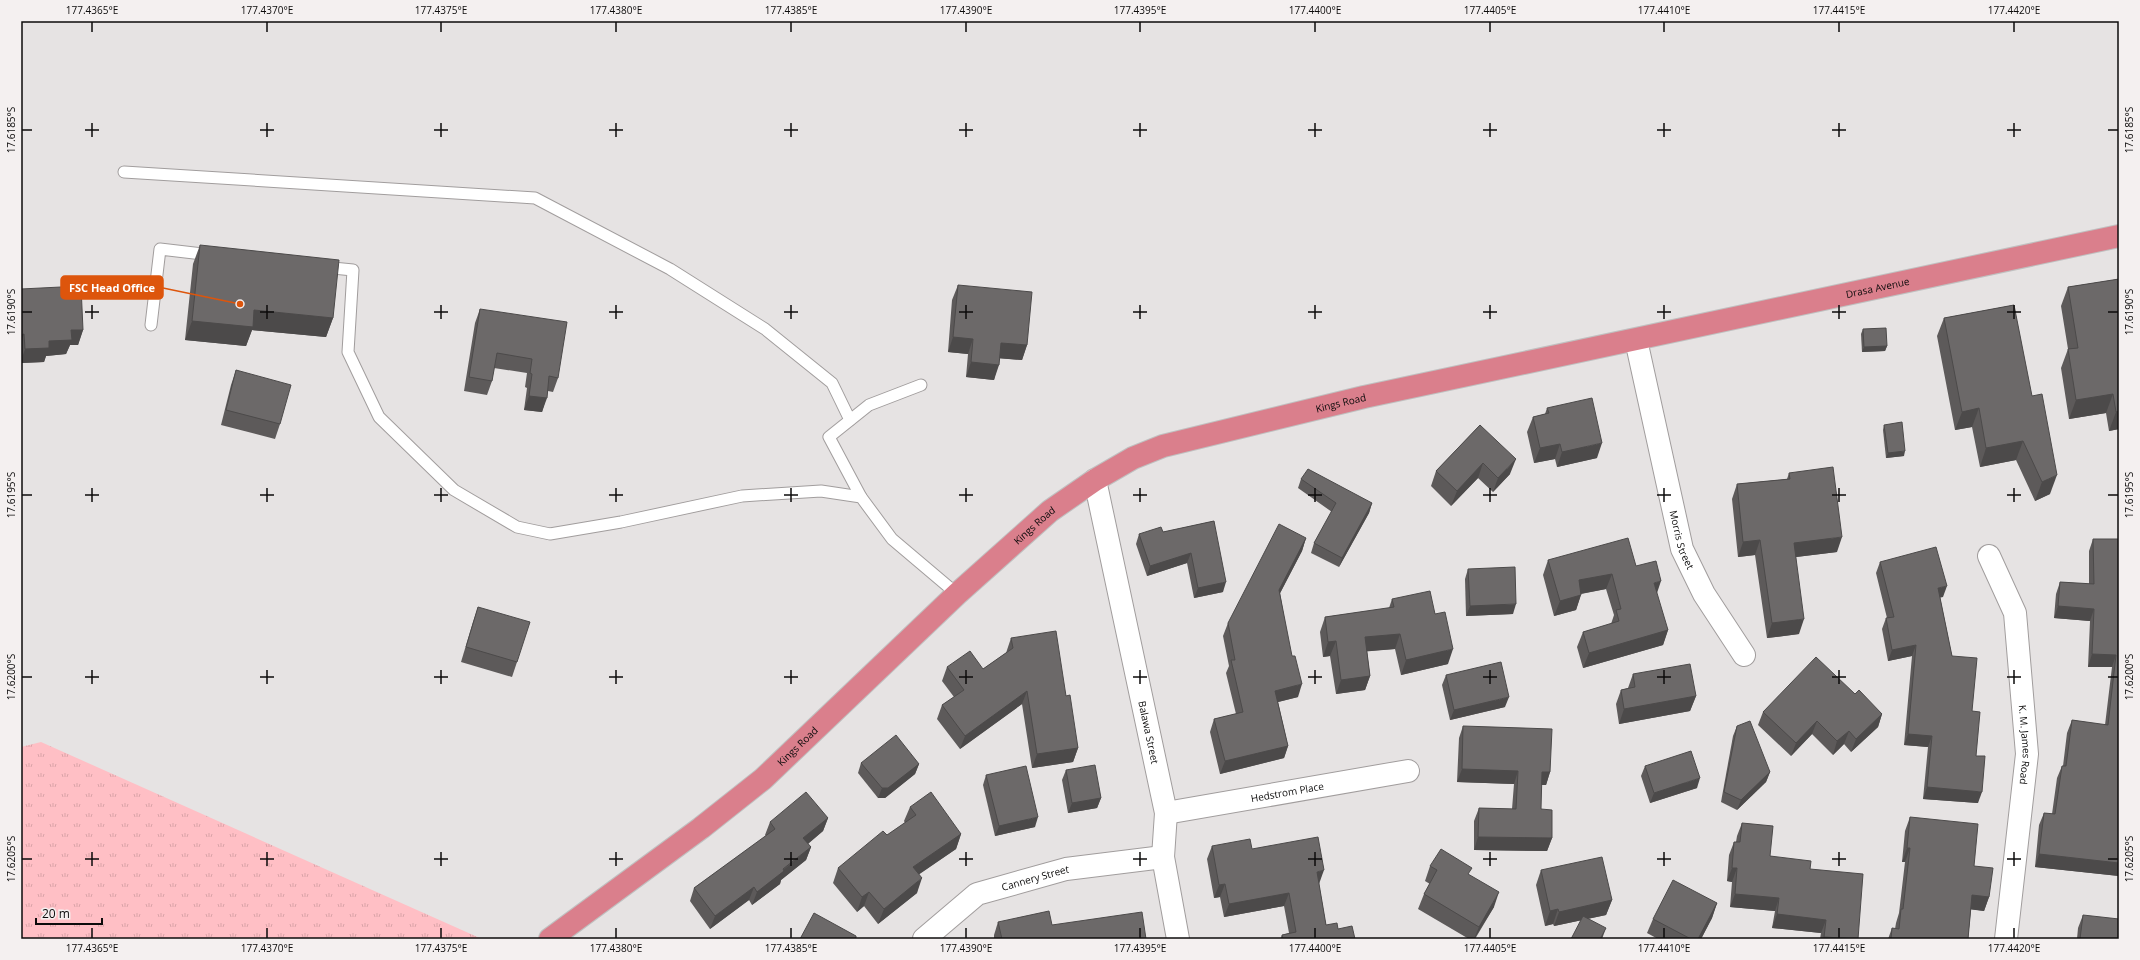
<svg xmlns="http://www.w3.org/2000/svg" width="2140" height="960" viewBox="0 0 2140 960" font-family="'Open Sans',sans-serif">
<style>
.grass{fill:url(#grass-tufts)}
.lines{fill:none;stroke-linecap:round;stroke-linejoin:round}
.service-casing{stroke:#a19d9d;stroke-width:13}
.minor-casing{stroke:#a19d9d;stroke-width:24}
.trunk-casing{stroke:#c0c0c0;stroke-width:24}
.service{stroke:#fff;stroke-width:11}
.minor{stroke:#fff;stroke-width:22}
.trunk{stroke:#da7f8c;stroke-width:22}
.wall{fill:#5d5a5a}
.shaded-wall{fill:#4c4a4a}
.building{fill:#6c6969;stroke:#4c4a4a}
.ticks{fill:none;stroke:#0c0b0b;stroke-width:1.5}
.labels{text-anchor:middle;stroke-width:3.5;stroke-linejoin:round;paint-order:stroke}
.street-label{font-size:10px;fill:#0c0b0b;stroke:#f4f0f0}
.leader{fill:none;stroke:#dd550c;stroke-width:1.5}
.callout-dot{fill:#dd550c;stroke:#f4f0f0;stroke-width:1.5}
.callout{fill:#dd550c;stroke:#dd550c;stroke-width:1.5}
.callout-label{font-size:11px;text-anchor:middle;font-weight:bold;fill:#fff}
.neatline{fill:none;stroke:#0c0b0b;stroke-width:1.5}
.ticks-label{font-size:10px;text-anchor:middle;fill:#0c0b0b}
</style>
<defs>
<pattern id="grass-tufts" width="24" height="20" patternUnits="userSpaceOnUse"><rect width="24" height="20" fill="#ffbfc5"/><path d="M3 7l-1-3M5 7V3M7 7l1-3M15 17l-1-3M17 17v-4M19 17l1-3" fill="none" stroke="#d9a3a8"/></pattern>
</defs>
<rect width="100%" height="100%" fill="#e6e3e3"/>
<!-- grass -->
<path class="grass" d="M41,742L482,939H21V747Z"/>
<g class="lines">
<defs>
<g id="service">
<path d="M124,172L535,198L670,269L765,329L832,383L850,420"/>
<path d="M323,267L353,270L348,352L379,417L454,490L517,527L550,534L621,522L742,496L821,491L861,497L892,539L957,594"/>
<path d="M151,325L160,249L211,255"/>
<path d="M861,497L829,437L869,405L921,385"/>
</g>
<g id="minor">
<path id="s1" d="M1636,340L1682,549L1704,594L1744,655"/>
<path id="s2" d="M1095,480L1166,813L1163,857L1178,939"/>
<path id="s3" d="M1989,556L2015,613L2027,754L2006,939"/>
<path id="s4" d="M1166,813L1408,771"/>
<path id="s5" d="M924,939L977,894L1066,869L1163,857"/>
</g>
<g id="trunk">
<path id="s6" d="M550,939L701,828L763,779L957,594L1050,511L1095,480L1133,458L1163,446L1364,397L2119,236"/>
</g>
</defs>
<!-- service casing -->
<use href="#service" class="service-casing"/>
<!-- minor casing -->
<use href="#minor" class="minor-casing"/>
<!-- trunk casing -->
<use href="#trunk" class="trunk-casing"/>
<!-- service -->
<use href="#service" class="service"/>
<!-- minor -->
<use href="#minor" class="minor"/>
<!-- trunk -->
<use href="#trunk" class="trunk"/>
</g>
<!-- wall -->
<g class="wall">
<path d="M200,245L333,318L326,337L252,330L246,346L185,340L193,264Z"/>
<path d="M2119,279V429L2109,431L2106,413L2069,419L2061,368L2068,349L2061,306L2068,287Z"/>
<path d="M958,285L1027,345L1022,360L999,358L994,380L966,377L968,354L948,352L952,300Z"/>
<path d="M21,289L83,330L78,345H70L66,354L46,356L44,362L21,363Z"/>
<path d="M2014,305L2050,494L2035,501L2016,460L1980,467L1972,427L1955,430L1937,336L1944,318Z"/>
<path d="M480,309L558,378L553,392L548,391L542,412L524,410L527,388L525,387L527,373L494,368L492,381L487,395L464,391L475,323Z"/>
<path d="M1863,329L1887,346L1885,351L1862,352L1861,334Z"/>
<path d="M236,370L280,424L275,439L221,425L231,385Z"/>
<path d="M1547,408L1597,458L1557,467L1555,459L1534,463L1527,432L1533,417L1545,414Z"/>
<path d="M1480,425L1510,474L1493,492L1478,478L1451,506L1431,486L1436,471Z"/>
<path d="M1884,425L1904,456L1886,458L1883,430Z"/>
<path d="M1789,473L1837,552L1796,557L1799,634L1767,638L1755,555L1738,557L1732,499L1737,484L1787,479Z"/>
<path d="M1301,479L1372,503L1369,513L1339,567L1311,553L1314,543L1332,512L1298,488Z"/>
<path d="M1214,521L1223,592L1194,598L1187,563L1147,576L1136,544L1139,534L1163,532Z"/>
<path d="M1306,538L1302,551L1280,593L1298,697L1278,702L1288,746L1284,758L1220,774L1210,732L1214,719L1236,714L1226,673L1229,666L1223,636L1228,623Z"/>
<path d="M2093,539H2119V876L2035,867L2039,825L2044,813L2052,814L2057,778L2062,766H2063L2067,733L2072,720L2105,725L2112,667H2088L2090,621L2054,618L2056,594L2060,582L2089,584V551Z"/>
<path d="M1548,560L1636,566L1668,630L1663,645L1583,668L1577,647L1583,632L1611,624L1614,615L1606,589L1581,594L1576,610L1554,616L1543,575Z"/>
<path d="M1880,562L1943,597H1940L1952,656L1972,711L1976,756L1978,803L1923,799L1928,747L1904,745L1912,656L1888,661L1882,629L1886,618H1887L1876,573Z"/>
<path d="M1468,569L1513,614L1466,616L1465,579Z"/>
<path d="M1392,599L1435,614L1448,664L1401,675L1395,649L1367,651L1370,676L1365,690L1336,694L1330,656L1323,657L1320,632L1325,617L1389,608Z"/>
<path d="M478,607L517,662L512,677L461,662L473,622Z"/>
<path d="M1011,638L1066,696L1078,748L1073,762L1032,768L1022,704L960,749L937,719L942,705L954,697L942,681L947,667L983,669L1006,653Z"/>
<path d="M1633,674L1696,696L1690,711L1619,724L1616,704L1621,690L1628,688Z"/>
<path d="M1446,675L1505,707L1450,720L1442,685Z"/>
<path d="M1855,694L1882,714L1878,727L1851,752L1844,744L1833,755L1812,734L1791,756L1758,725L1763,712Z"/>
<path d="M1463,726L1550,772L1546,785H1541V809L1552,838L1547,851L1474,850V821L1479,808L1512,809L1514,784L1457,782L1459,738Z"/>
<path d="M1737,726L1770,772L1766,782L1737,810L1721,802L1733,736Z"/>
<path d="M861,763L919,764L915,774L885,798H878L858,773Z"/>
<path d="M1645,766L1697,788L1650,803L1641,776Z"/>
<path d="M1066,770L1101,798L1097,808L1068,813L1062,780Z"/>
<path d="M986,775L1035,827L995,836L983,785Z"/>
<path d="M910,807L961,834L956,849L919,874L917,893L878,924L864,906L857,912L833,883L838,868L905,823L904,821Z"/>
<path d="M1910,817L1974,866L1989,897L1984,911L1971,909L1968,939H1888L1892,928L1895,929L1896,923L1899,913L1905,862H1902L1905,831Z"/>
<path d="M828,818L823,831L808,844L811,847L806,860L781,880L780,884L752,905L749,900L710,929L690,901L694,888L766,836L765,835L770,822Z"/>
<path d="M1742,823L1770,856L1810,869L1858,939H1820L1821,933L1772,928L1775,911L1730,907L1732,882L1727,881L1729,855L1734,842H1736L1737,836Z"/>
<path d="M1212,846L1252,849L1319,884L1326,925L1338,929L1355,939H1280L1282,935L1289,933L1284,906L1224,917L1220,897L1214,898L1207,859Z"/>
<path d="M1430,866L1469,875L1494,907L1475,939H1469L1418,909L1424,894L1430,884L1425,881Z"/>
<path d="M1541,870L1612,900L1606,915L1554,926L1553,924L1545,926L1536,885Z"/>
<path d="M1717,903L1712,918L1701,939H1658L1647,933L1653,919Z"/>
<path d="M2083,915L2119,939H2077L2078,928Z"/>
<path d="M998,922L1052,925L1146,939H994V935Z"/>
</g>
<!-- shaded-wall -->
<g class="shaded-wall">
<path d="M254,310L333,318L326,337L252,330L246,346L185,340L192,321Z"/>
<path d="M71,330H83L78,345H70L66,354L46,356L44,362L21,363V361L25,349Z"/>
<path d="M24,334L21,343V335Z"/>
<path d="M953,337L973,339L968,354L948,352Z"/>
<path d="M1001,343L1027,345L1022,360L995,358Z"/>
<path d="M1887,346L1885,351L1862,352L1864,347Z"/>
<path d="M971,362L999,365L994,380L966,377Z"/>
<path d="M2113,394L2106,413L2069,419L2076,400Z"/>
<path d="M529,396L547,398L542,412L524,410Z"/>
<path d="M1979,408L1972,427L1955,430L1962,412Z"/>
<path d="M2119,411V429L2109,431L2116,412Z"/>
<path d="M2023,441L2016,460L1980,467L1986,448Z"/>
<path d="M1602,443L1597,458L1557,467L1562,452Z"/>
<path d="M1560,444L1555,459L1534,463L1540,448Z"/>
<path d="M1905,451L1904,456L1886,458L1888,453Z"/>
<path d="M1516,459L1510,474L1493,492L1498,478Z"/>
<path d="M1483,463L1478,478L1451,506L1457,491Z"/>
<path d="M2057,475L2050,494L2035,501L2042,482Z"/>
<path d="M1372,503L1369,513L1339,567L1342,558Z"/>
<path d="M1842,537L1837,552L1788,558L1794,543Z"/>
<path d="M1306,538L1302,551L1275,603L1279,590Z"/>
<path d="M1760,540L1755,555L1738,557L1743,542Z"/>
<path d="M1191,553L1187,563L1147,576L1150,566Z"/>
<path d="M1612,574L1606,589L1574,595L1579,580Z"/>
<path d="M1661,581L1656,596L1654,583Z"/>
<path d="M1226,582L1223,592L1194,598L1198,588Z"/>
<path d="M1947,586L1943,597L1934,599L1938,588Z"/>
<path d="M1581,595L1576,610L1554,616L1560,601Z"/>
<path d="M1516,604L1513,614L1466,616L1470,606Z"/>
<path d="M2058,606L2094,609L2090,621L2054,618Z"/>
<path d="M1804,619L1799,634L1767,638L1772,623Z"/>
<path d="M1668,630L1663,645L1583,668L1589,653Z"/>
<path d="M1400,634L1395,649L1360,652L1365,637Z"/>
<path d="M1336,641L1330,656L1323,657L1328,642Z"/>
<path d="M1916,645L1912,656L1888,661L1892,650Z"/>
<path d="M1453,649L1448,664L1401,675L1406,660Z"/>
<path d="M2092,654L2116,655L2112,667H2088Z"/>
<path d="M1370,676L1365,690L1336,694L1341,680Z"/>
<path d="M1302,684L1298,697L1270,704L1275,691Z"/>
<path d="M1027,691L1022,704L960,749L965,736Z"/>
<path d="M1696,696L1690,711L1619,724L1624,709Z"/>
<path d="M1509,697L1505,707L1450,720L1454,710Z"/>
<path d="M1882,714L1878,727L1851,752L1856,739Z"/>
<path d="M1817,721L1812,734L1791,756L1796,743Z"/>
<path d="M1849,731L1844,744L1833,755L1837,741Z"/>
<path d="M1908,734L1932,736L1928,747L1904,745Z"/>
<path d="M1288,746L1284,758L1220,774L1225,761Z"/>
<path d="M1078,748L1073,762L1032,768L1037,754Z"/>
<path d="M919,764L915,774L885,798H878L882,788Z"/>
<path d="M1462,769L1518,771L1514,784L1457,782Z"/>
<path d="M1542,772H1550L1546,785H1537Z"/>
<path d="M1770,772L1766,782L1737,810L1741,800Z"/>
<path d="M1700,778L1697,788L1650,803L1654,793Z"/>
<path d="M1927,787L1982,792L1978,803L1923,799Z"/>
<path d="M1101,798L1097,808L1068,813L1072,803Z"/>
<path d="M1038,817L1035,827L995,836L999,826Z"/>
<path d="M828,818L823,831L799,851L803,838Z"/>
<path d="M961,834L956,849L908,882L913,867Z"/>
<path d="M1478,837L1552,838L1547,851L1474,850Z"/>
<path d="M811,847L806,860L781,880L780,884L752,905L757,892Z"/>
<path d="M1907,848H1910L1905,862H1902Z"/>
<path d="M2039,854L2119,863V876L2035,867Z"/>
<path d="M1732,868H1737L1732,882L1727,881Z"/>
<path d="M1324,870L1319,884L1312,885L1317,872Z"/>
<path d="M922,878L917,893L878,924L884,909Z"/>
<path d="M1225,884L1220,897L1214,898L1219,885Z"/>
<path d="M754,887L749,900L710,929L715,916Z"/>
<path d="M869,892L864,906L857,912L862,897Z"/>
<path d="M1499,892L1494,907L1474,939L1479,927Z"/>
<path d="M1289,893L1284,906L1224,917L1229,904Z"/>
<path d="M1735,894L1779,898L1775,911L1730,907Z"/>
<path d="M1972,895L1989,897L1984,911L1967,909Z"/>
<path d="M1612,900L1606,915L1554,926L1559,912Z"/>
<path d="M1717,903L1712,918L1701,939H1698Z"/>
<path d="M1558,909L1553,924L1545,926L1550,911Z"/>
<path d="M1777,914L1826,920L1821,933L1772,928Z"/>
<path d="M1606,928L1602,939H1600Z"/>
<path d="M1824,937L1855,939H1823Z"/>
</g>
<!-- building -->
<g class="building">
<path d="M200,245L339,260L333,318L254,310L253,327L192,321Z"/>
<path d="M2119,279V411L2116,412L2113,394L2076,400L2068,349L2078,348L2068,287Z"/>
<path d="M958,285L1032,292L1027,345L1001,343L999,365L971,362L973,339L953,337Z"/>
<path d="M81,286L83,330H71L72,340L49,341V348L25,349L24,334L21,335V289Z"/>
<path d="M2014,305L2032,396L2042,394L2057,475L2042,482L2023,441L1986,448L1979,408L1962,412L1944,318Z"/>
<path d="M480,309L567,322L558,378L549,376L547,398L529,396L532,374L530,373L532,359L497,353L492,381L469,377Z"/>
<path d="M1886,328L1887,346L1864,347L1863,329Z"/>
<path d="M236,370L291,385L280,424L226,410Z"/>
<path d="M1592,398L1602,443L1562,452L1560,444L1540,448L1533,417L1549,413L1547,408Z"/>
<path d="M1902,422L1905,451L1888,453L1884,425Z"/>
<path d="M1480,425L1516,459L1498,478L1483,463L1457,491L1436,471Z"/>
<path d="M1833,467L1842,537L1794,543L1804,619L1772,623L1760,540L1743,542L1737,484L1790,479L1789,473Z"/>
<path d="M1308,469L1372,503L1342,558L1314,543L1336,503L1301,479Z"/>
<path d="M1214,521L1226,582L1198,588L1191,553L1150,566L1139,534L1161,527L1163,532Z"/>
<path d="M1279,524L1306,538L1279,590L1292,656H1295L1302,684L1275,691L1288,746L1225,761L1214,719L1243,712L1231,660H1235L1228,623Z"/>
<path d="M1628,538L1636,566L1656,561L1661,581L1654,583L1668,630L1589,653L1583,632L1619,621L1616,610L1621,609L1612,574L1579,580L1581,595L1560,601L1548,560Z"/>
<path d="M2093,539H2119V863L2039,854L2044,813L2055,814L2062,766H2066L2072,720L2108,725L2116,655L2092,654L2094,609L2058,606L2060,582L2094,584Z"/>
<path d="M1936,547L1947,586L1938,588L1952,656L1977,658L1972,711L1980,712L1976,756H1985L1982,792L1927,787L1932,736L1908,734L1916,645L1892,650L1886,618L1894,617L1880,562Z"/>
<path d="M1515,567L1516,604L1470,606L1468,569Z"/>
<path d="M1430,591L1435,614L1445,612L1453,649L1406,660L1400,634L1365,637L1370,676L1341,680L1336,641L1328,642L1325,617L1394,607L1392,599Z"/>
<path d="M478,607L530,622L517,662L466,647Z"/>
<path d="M1056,631L1066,696L1070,695L1078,748L1037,754L1027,691L965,736L942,705L964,690L947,667L970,651L983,669L1013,648L1011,638Z"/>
<path d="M1816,657L1855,694L1859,690L1882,714L1856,739L1849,731L1837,741L1817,721L1796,743L1763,712Z"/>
<path d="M1501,662L1509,697L1454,710L1446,675Z"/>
<path d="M1690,664L1696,696L1624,709L1621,690L1635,687L1633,674Z"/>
<path d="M1750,721L1770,772L1741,800L1724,792L1737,726Z"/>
<path d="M1463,726L1552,729L1550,772H1542L1541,809L1552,810V838L1478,837L1479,808L1516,809L1518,771L1462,769Z"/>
<path d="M896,735L919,764L888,788H882L861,763Z"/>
<path d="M1691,751L1700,778L1654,793L1645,766Z"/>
<path d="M1095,765L1101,798L1072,803L1066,770Z"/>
<path d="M1026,766L1038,817L999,826L986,775Z"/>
<path d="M806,792L828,818L803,838L811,847L783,869L784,871L757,892L754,887L715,916L694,888L775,829L770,822Z"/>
<path d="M931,792L961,834L913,867L922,878L884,909L869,892L862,897L838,868L883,831L887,835L916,815L910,807Z"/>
<path d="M1910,817L1978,824L1974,866L1993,868L1989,897L1972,895L1968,939H1891L1892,928L1899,929L1901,909H1903L1910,848H1907Z"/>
<path d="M1742,823L1773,826L1770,856L1811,861L1810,869L1863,874L1858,939L1824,937L1826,920L1777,914L1779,898L1735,894L1737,868H1732L1734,842H1740Z"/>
<path d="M1318,837L1324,870L1317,872L1326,925L1337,923L1338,929L1352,926L1355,939H1283L1282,935L1296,932L1289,893L1229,904L1225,884L1219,885L1212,846L1250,839L1252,849Z"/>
<path d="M1441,849L1472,868L1468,874L1499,892L1479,927L1424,894L1437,870L1430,866Z"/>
<path d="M1602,857L1612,900L1559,912L1558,909L1550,911L1541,870Z"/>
<path d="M1673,880L1717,903L1698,939H1691L1653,919Z"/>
<path d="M1049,911L1052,925L1142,912L1146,939H1002L998,922Z"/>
<path d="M814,913L856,936V939H800Z"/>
<path d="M2083,915L2119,919V939H2080Z"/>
<path d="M1583,916L1606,928L1600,939H1571Z"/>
</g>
<!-- ticks -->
<path class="ticks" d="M92,22V32M267,22V32M441,22V32M616,22V32M791,22V32M966,22V32M1140,22V32M1315,22V32M1490,22V32M1664,22V32M1839,22V32M2014,22V32M92,123V137M267,123V137M441,123V137M616,123V137M791,123V137M966,123V137M1140,123V137M1315,123V137M1490,123V137M1664,123V137M1839,123V137M2014,123V137M22,130H32M85,130H99M260,130H274M434,130H448M609,130H623M784,130H798M959,130H973M1133,130H1147M1308,130H1322M1483,130H1497M1657,130H1671M1832,130H1846M2007,130H2021M2108,130H2118M92,305V319M267,305V319M441,305V319M616,305V319M791,305V319M966,305V319M1140,305V319M1315,305V319M1490,305V319M1664,305V319M1839,305V319M2014,305V319M22,312H32M85,312H99M260,312H274M434,312H448M609,312H623M784,312H798M959,312H973M1133,312H1147M1308,312H1322M1483,312H1497M1657,312H1671M1832,312H1846M2007,312H2021M2108,312H2118M92,488V502M267,488V502M441,488V502M616,488V502M791,488V502M966,488V502M1140,488V502M1315,488V502M1490,488V502M1664,488V502M1839,488V502M2014,488V502M22,495H32M85,495H99M260,495H274M434,495H448M609,495H623M784,495H798M959,495H973M1133,495H1147M1308,495H1322M1483,495H1497M1657,495H1671M1832,495H1846M2007,495H2021M2108,495H2118M92,670V684M267,670V684M441,670V684M616,670V684M791,670V684M966,670V684M1140,670V684M1315,670V684M1490,670V684M1664,670V684M1839,670V684M2014,670V684M22,677H32M85,677H99M260,677H274M434,677H448M609,677H623M784,677H798M959,677H973M1133,677H1147M1308,677H1322M1483,677H1497M1657,677H1671M1832,677H1846M2007,677H2021M2108,677H2118M92,852V866M267,852V866M441,852V866M616,852V866M791,852V866M966,852V866M1140,852V866M1315,852V866M1490,852V866M1664,852V866M1839,852V866M2014,852V866M22,859H32M85,859H99M260,859H274M434,859H448M609,859H623M784,859H798M959,859H973M1133,859H1147M1308,859H1322M1483,859H1497M1657,859H1671M1832,859H1846M2007,859H2021M2108,859H2118M92,928V938M267,928V938M441,928V938M616,928V938M791,928V938M966,928V938M1140,928V938M1315,928V938M1490,928V938M1664,928V938M1839,928V938M2014,928V938"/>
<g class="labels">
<!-- street labels -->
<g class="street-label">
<text dy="4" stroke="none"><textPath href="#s6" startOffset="1522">Drasa Avenue</textPath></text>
<text dy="4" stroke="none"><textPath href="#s6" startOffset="973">Kings Road</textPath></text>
<text dy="4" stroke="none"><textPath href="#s6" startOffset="638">Kings Road</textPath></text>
<text dy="4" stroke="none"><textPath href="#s1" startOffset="205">Morris Street</textPath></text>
<text dy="4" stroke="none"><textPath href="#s2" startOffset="258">Balawa Street</textPath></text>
<text dy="4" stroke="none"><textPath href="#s3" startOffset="195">K. M. James Road</textPath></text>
<text dy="4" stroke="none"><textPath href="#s6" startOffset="314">Kings Road</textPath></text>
<text dy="4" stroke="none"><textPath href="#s4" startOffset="123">Hedstrom Place</textPath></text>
<text dy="4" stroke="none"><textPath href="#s5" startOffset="130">Cannery Street</textPath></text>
</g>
</g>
<!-- callouts -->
<path class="leader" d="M240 304L163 288"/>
<circle class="callout-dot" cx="240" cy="304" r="4"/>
<rect class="callout" x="61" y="276" width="102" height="23" rx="4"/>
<g class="callout-label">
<text x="112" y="292">FSC Head Office</text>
</g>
<!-- border -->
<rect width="2140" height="960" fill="none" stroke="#f4f0f0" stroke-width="44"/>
<!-- scale -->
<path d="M36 918v6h66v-6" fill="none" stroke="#0c0b0b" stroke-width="2"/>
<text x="42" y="918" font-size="12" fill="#0c0b0b" stroke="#f4f0f0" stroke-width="3" paint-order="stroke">20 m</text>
<rect x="22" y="22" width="2096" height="916" class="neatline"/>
<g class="ticks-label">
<text x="92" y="14">177.4365°E</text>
<text x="267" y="14">177.4370°E</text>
<text x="441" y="14">177.4375°E</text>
<text x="616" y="14">177.4380°E</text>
<text x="791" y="14">177.4385°E</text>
<text x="966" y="14">177.4390°E</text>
<text x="1140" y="14">177.4395°E</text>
<text x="1315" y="14">177.4400°E</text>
<text x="1490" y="14">177.4405°E</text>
<text x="1664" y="14">177.4410°E</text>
<text x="1839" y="14">177.4415°E</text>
<text x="2014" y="14">177.4420°E</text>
<text transform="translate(11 130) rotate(-90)" y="4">17.6185°S</text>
<text transform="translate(2129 130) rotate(-90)" y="4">17.6185°S</text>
<text transform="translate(11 312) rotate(-90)" y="4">17.6190°S</text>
<text transform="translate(2129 312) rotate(-90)" y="4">17.6190°S</text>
<text transform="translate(11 495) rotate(-90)" y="4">17.6195°S</text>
<text transform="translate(2129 495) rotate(-90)" y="4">17.6195°S</text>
<text transform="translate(11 677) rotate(-90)" y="4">17.6200°S</text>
<text transform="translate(2129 677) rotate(-90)" y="4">17.6200°S</text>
<text transform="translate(11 859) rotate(-90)" y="4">17.6205°S</text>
<text transform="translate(2129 859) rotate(-90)" y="4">17.6205°S</text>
<text x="92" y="952">177.4365°E</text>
<text x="267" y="952">177.4370°E</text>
<text x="441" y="952">177.4375°E</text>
<text x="616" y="952">177.4380°E</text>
<text x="791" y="952">177.4385°E</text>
<text x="966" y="952">177.4390°E</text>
<text x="1140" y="952">177.4395°E</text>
<text x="1315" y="952">177.4400°E</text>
<text x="1490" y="952">177.4405°E</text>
<text x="1664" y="952">177.4410°E</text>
<text x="1839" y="952">177.4415°E</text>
<text x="2014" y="952">177.4420°E</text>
</g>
</svg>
